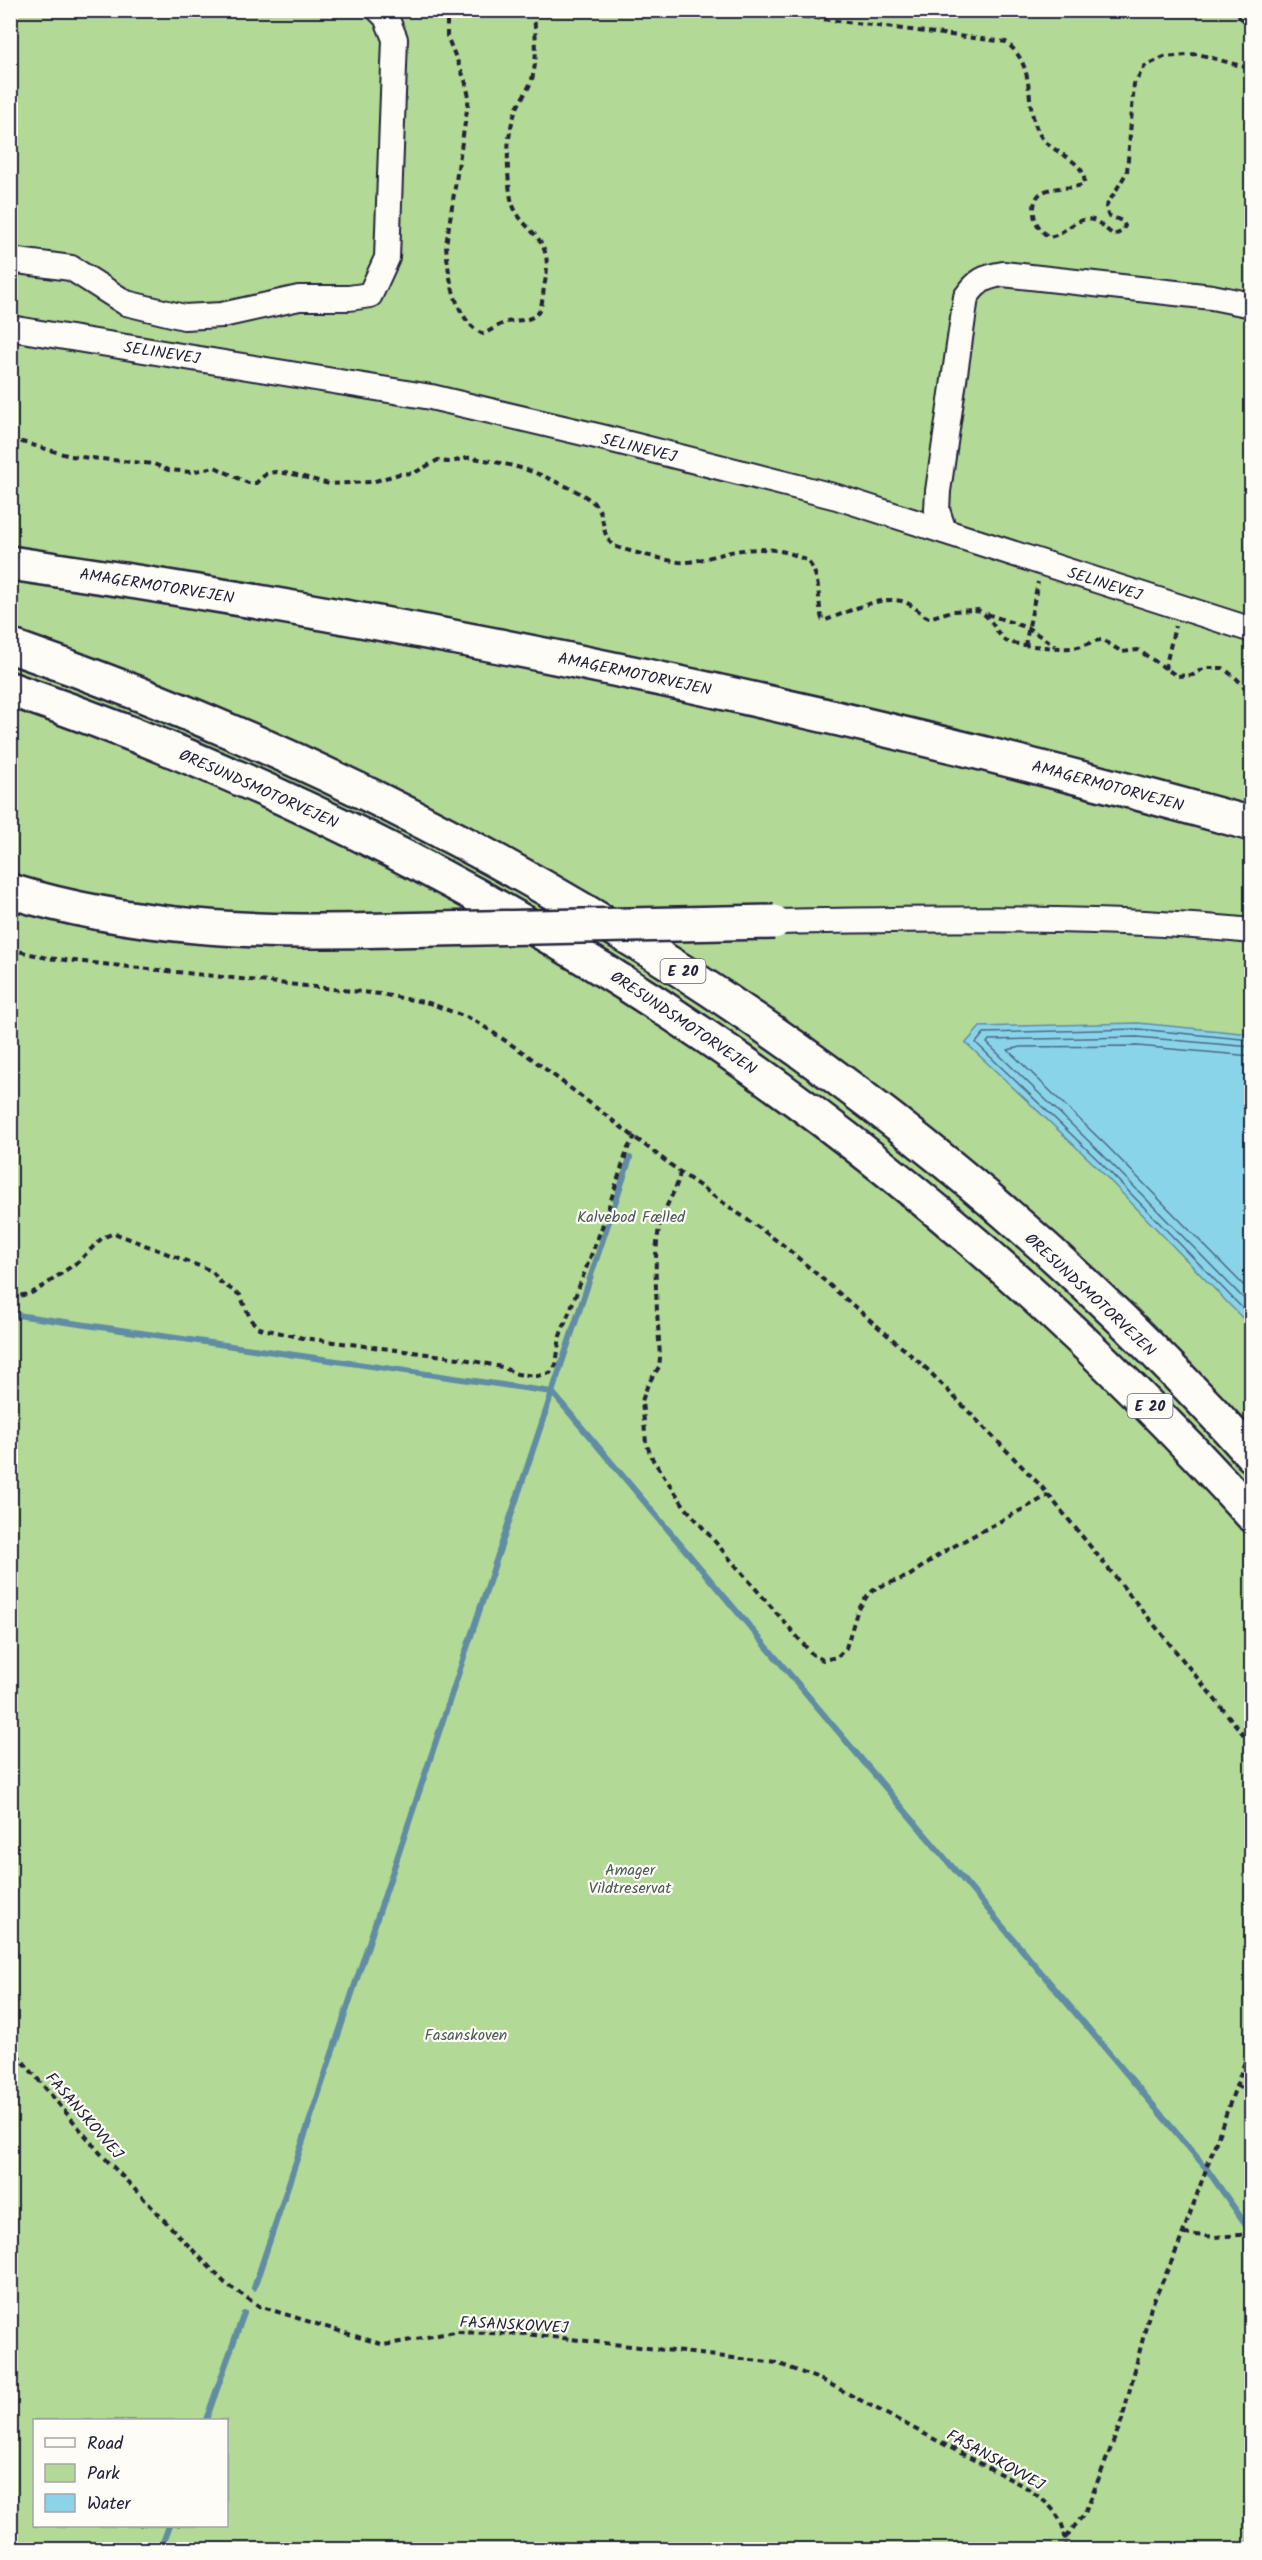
<svg xmlns="http://www.w3.org/2000/svg" width="1262" height="2560" viewBox="0 0 1262 2560" font-family="Kalam,sans-serif">
<style>
.green{fill:#b2d995;stroke:#6a7e68;stroke-width:1.5;fill-rule:evenodd}
.water{fill:#8ad4ea;stroke:#608da4;stroke-width:1.5}
.lines{fill:none;stroke-linecap:round;stroke-linejoin:round}
.shore{stroke:#4c6981;stroke-width:1.5}
.stream{stroke:#608da4;stroke-width:6}
.minor-casing{stroke:#22223b;stroke-width:28}
.highway-casing{stroke:#22223b;stroke-width:38}
.path{stroke:#22223b;stroke-width:4;stroke-dasharray:6 4.5;stroke-linecap:butt}
.minor{stroke:#fdfcf7;stroke-width:24}
.highway{stroke:#fdfcf7;stroke-width:33}
.highway-bridge-casing{stroke:#22223b;stroke-width:38;stroke-linecap:butt}
.highway-bridge{stroke:#fdfcf7;stroke-width:33}
.labels{text-anchor:middle;stroke-width:4.5;stroke-linejoin:round;paint-order:stroke}
.shield{fill:#fdfcf7;stroke:#646373;stroke-width:1.5}
.shield-label{font-size:15px;font-weight:bold;fill:#22223b}
.street-label{font-size:16px;fill:#22223b;stroke:#fdfcf7}
.park-label{font-size:16px;fill:#4d5956;stroke:#fdfcf7}
</style>
<rect width="100%" height="100%" fill="#fdfcf7"/>
<filter id="ink" filterUnits="userSpaceOnUse"><feTurbulence type="fractalNoise" baseFrequency=".0167" numOctaves="2"/><feDisplacementMap in="SourceGraphic" scale="12" xChannelSelector="R" yChannelSelector="G"/><feConvolveMatrix kernelMatrix="1 2 1 2 8 2 1 2 1" color-interpolation-filters="sRGB"/></filter>
<g filter="url(#ink)">
<!-- green -->
<path class="green" d="M11,11H1251V2549H11ZM34,2420H226V2526H34Z"/>
<!-- water -->
<path class="water" d="M1138,1023L1251,1034V1327L1093,1163L966,1043L980,1027Z"/>
<g class="lines">
<!-- shore -->
<g class="shore">
<path d="M1252,1040L1138,1029L984,1033L976,1043L1097,1159L1252,1318"/>
<path d="M1252,1047L1137,1037L989,1040L987,1043L1102,1154L1252,1307"/>
<path d="M1252,1056L1137,1046L1020,1047L1008,1050L1108,1147L1252,1294"/>
</g>
<!-- stream -->
<g class="stream">
<path d="M10,1314L552,1392L1206,2168L1252,2233"/>
<path d="M254,2288L630,1158"/>
<path d="M206,2420L244,2313"/>
<path d="M160,2550L169,2526"/>
</g>
<defs>
<g id="minor">
<path d="M1250,10L1252,11"/>
<path d="M10,260L71,268L126,303L184,317L222,315L299,298H349L370,295L387,258L395,39L386,17L379,10"/>
<path d="M10,328L431,397L601,437L837,497L1252,630"/>
<path d="M944,531L937,510L938,491L966,297C977,281 984,277 1003,274L1212,297L1252,305"/>
<path d="M774,922C933,919 1093,915 1252,931"/>
</g>
<g id="highway">
<path d="M10,563C430,623 844,711 1252,824"/>
<path d="M10,646C483,810 916,1080 1252,1455"/>
<path d="M10,689C496,856 908,1134 1252,1515"/>
<path d="M10,891C134,929 262,934 391,930"/>
</g>
</defs>
<!-- minor casing -->
<use href="#minor" class="minor-casing"/>
<!-- highway casing -->
<use href="#highway" class="highway-casing"/>
<!-- path -->
<g class="path">
<path d="M447,10V36L465,80L469,97L446,245C448,274 454,320 483,334C491,331 499,324 507,322C519,319 533,323 540,309C543,302 543,290 545,282C556,229 515,234 510,193C507,170 506,139 514,116C518,101 530,90 533,75C538,54 535,32 534,10"/>
<path d="M751,10L1006,42C1039,69 1022,103 1040,135C1051,154 1088,160 1084,184C1068,192 1035,181 1034,208C1033,222 1039,228 1048,237C1064,236 1076,215 1093,220C1100,222 1107,231 1114,235L1121,232L1125,226L1122,221L1108,215L1106,207L1127,172L1134,84L1145,66L1164,57L1198,54L1252,69"/>
<path d="M10,441L22,442L70,456L154,464L168,470L191,472L215,467L248,483H256L266,474L275,472L293,474L329,484L372,482L399,474L414,473L438,460C457,466 458,456 472,458C499,462 528,468 552,480C565,486 595,497 600,512C605,524 602,535 613,545C617,549 670,561 679,562C693,563 705,558 719,555C745,547 779,546 804,559C822,570 817,602 822,619L826,620C849,612 881,594 905,602C915,606 920,614 929,618L952,611L978,610C994,619 994,632 1006,641C1012,645 1062,649 1071,648C1082,648 1092,640 1103,640L1122,652L1138,650L1177,676L1193,675L1204,668H1223L1237,679L1252,696"/>
<path d="M987,614L1028,628L1055,646"/>
<path d="M1025,646L1038,582"/>
<path d="M1165,669L1175,626"/>
<path d="M10,949L47,958L380,994L429,1003L474,1020L527,1055L680,1172L783,1245L927,1369L1042,1487L1252,1745"/>
<path d="M680,1172C677,1192 663,1207 659,1228C652,1268 658,1317 660,1358L659,1367L648,1384L642,1401L646,1443L653,1460L685,1507L812,1654L823,1660L837,1657L846,1648L857,1612L867,1596L876,1588L909,1576L943,1552L1049,1495"/>
<path d="M10,1297L30,1294L45,1285L79,1261L102,1238L114,1233L212,1271L220,1282L240,1295L251,1320L259,1328L303,1338L459,1358L502,1367L517,1374L537,1376L550,1373L556,1365L560,1336L602,1227L628,1148L635,1136"/>
<path d="M10,2046L100,2153L186,2243L225,2283L259,2306L384,2345L454,2332L527,2334L777,2363L824,2381L1027,2488C1051,2505 1066,2517 1066,2550"/>
<path d="M1236,2085L1252,2095"/>
<path d="M1184,2234L1215,2237L1252,2234"/>
<path d="M1066,2537L1085,2513L1122,2420L1151,2307L1178,2247L1252,2042"/>
</g>
<!-- minor -->
<use href="#minor" class="minor"/>
<!-- highway -->
<use href="#highway" class="highway"/>
<defs>
<path id="highway-bridge" d="M391,930L774,922"/>
</defs>
<!-- highway-bridge casing -->
<use href="#highway-bridge" class="highway-bridge-casing"/>
<!-- highway-bridge -->
<use href="#highway-bridge" class="highway-bridge"/>
</g>
</g>
<g class="labels">
<!-- shield labels -->
<g class="shield">
<rect x="660.5" y="959" width="45" height="24" rx="4.5"/>
<rect x="1127.5" y="1394" width="45" height="24" rx="4.5"/>
</g>
<g class="shield-label">
<text x="683" y="976">E 20</text>
<text x="1150" y="1411">E 20</text>
</g>
<!-- street labels -->
<g class="street-label">
<text transform="translate(162 352) rotate(9)" y="6">SELINEVEJ</text>
<text transform="translate(639 447) rotate(14)" y="6">SELINEVEJ</text>
<text transform="translate(1105 583) rotate(18)" y="6">SELINEVEJ</text>
<text transform="translate(157 585) rotate(9)" y="6">AMAGERMOTORVEJEN</text>
<text transform="translate(635 673) rotate(12)" y="6">AMAGERMOTORVEJEN</text>
<text transform="translate(1108 785) rotate(15)" y="6">AMAGERMOTORVEJEN</text>
<text transform="translate(259 788) rotate(24)" y="6">ØRESUNDSMOTORVEJEN</text>
<text transform="translate(684 1022) rotate(34)" y="6">ØRESUNDSMOTORVEJEN</text>
<text transform="translate(1091 1294) rotate(43)" y="6">ØRESUNDSMOTORVEJEN</text>
<text transform="translate(85 2115) rotate(49)" y="6">FASANSKOVVEJ</text>
<text transform="translate(514 2324) rotate(3)" y="6">FASANSKOVVEJ</text>
<text transform="translate(996 2459) rotate(29)" y="6">FASANSKOVVEJ</text>
</g>
<!-- park labels -->
<g class="park-label">
<text x="631" y="1222">Kalvebod Fælled</text>
<text x="630" y="1875">Amager<tspan x="630" dy="18">Vildtreservat</tspan></text>
<text x="466" y="2040">Fasanskoven</text>
</g>
</g>
<!-- margin -->
<rect width="1262" height="2560" fill="none" stroke="#fdfcf7" stroke-width="36"/>
<rect x="18" y="18" width="1226" height="2524" fill="none" stroke="#22223b" stroke-width="2" filter="url(#ink)"/>
<!-- legend -->
<rect x="33" y="2419" width="195" height="108" fill="#fdfcf7" stroke="#a5a5ac" stroke-width="1.5"/>
<rect x="45" y="2438" width="30" height="9" fill="#fdfcf7" stroke="#a5a5ac" stroke-width="1.5"/>
<text x="87" y="2449" font-size="18" fill="#22223b">Road</text>
<rect x="45" y="2464" width="30" height="18" fill="#b2d995" stroke="#a5a5ac" stroke-width="1.5"/>
<text x="87" y="2479" font-size="18" fill="#22223b">Park</text>
<rect x="45" y="2494" width="30" height="18" fill="#8ad4ea" stroke="#a5a5ac" stroke-width="1.5"/>
<text x="87" y="2509" font-size="18" fill="#22223b">Water</text>
</svg>
